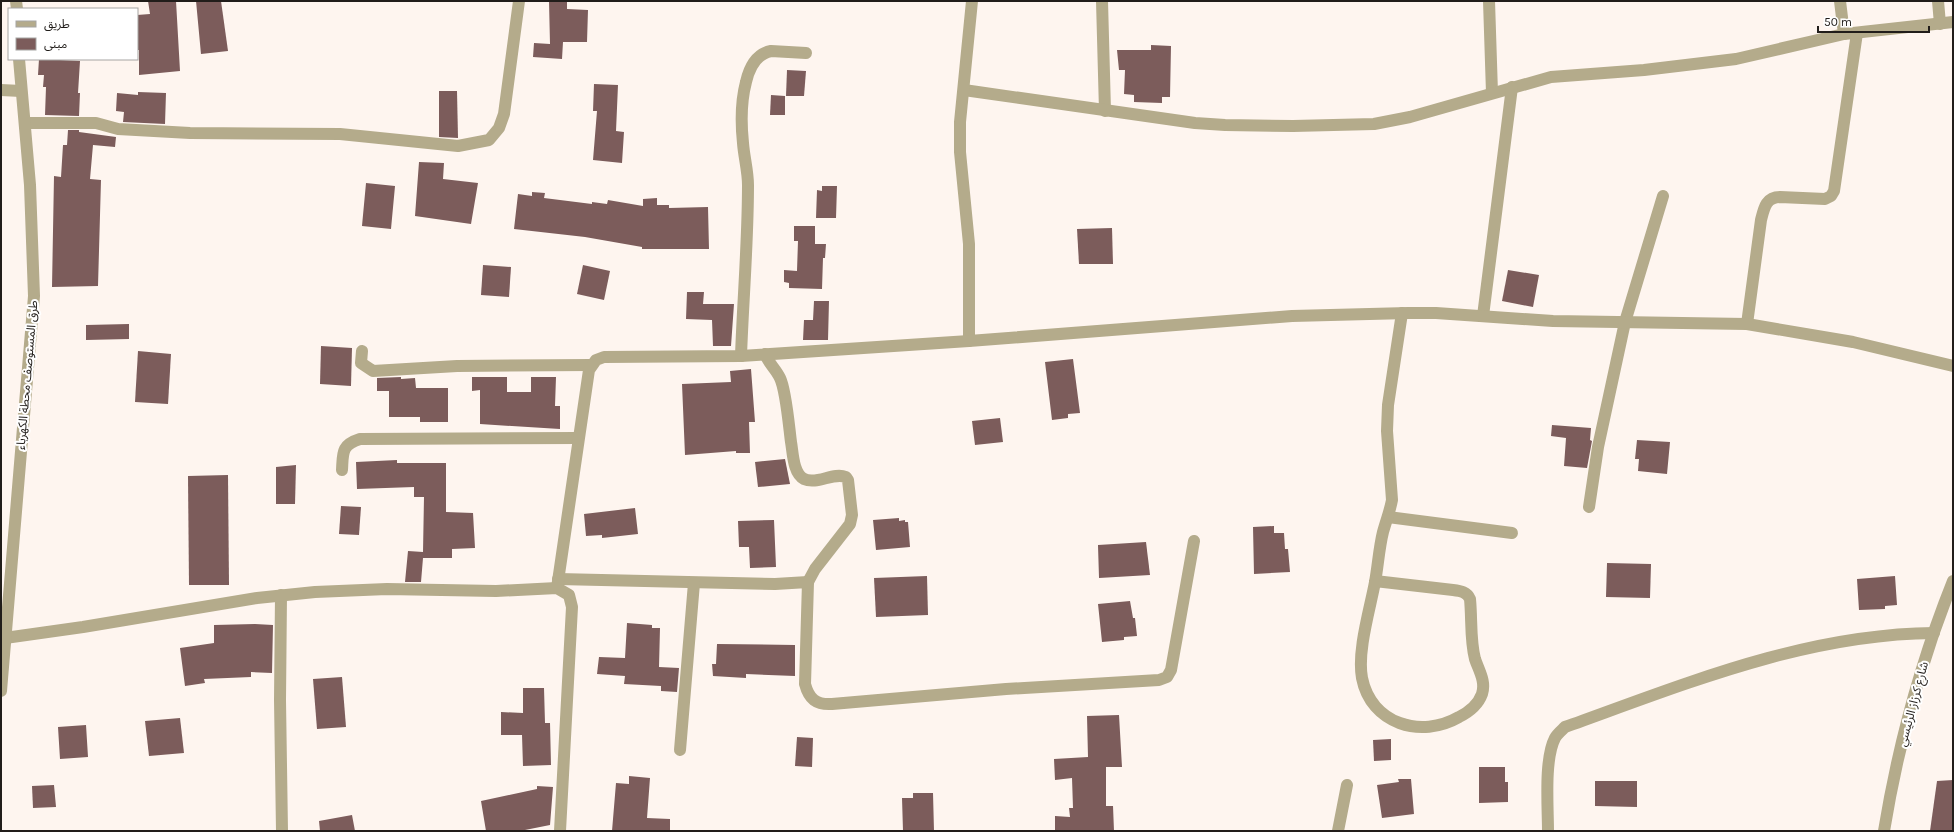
<svg xmlns="http://www.w3.org/2000/svg" width="1954" height="832" viewBox="0 0 1954 832" font-family="Karla,'Noto Sans Arabic',sans-serif">
<style>
.building{fill:#7c5c5b}
.lines{fill:none;stroke-linecap:round;stroke-linejoin:round}
.minor{stroke:#b4ab8b;stroke-width:12}
.labels{text-anchor:middle;stroke-width:4;stroke-linejoin:round;paint-order:stroke}
.street-label{font-size:12px;fill:#211d1a;stroke:#fff}
</style>
<rect width="100%" height="100%" fill="#fef5ef"/>
<!-- building -->
<g class="building">
<path d="M148,1H176L180,71L139,75V50H137V15L150,14Z"/>
<path d="M196,1H221L228,51L201,54Z"/>
<path d="M549,1H567V9L588,10L587,42H563L562,59L533,57L534,43L550,44Z"/>
<path d="M1151,45L1171,46L1170,97H1162V103L1134,102V95L1124,94L1125,70H1119L1117,50H1151Z"/>
<path d="M39,59L80,61L78,93H80L79,116L45,115L46,87H43L44,75H38Z"/>
<path d="M787,70L806,71L804,96H786Z"/>
<path d="M594,84L618,85L616,131L624,132L622,163L593,160L597,111H593Z"/>
<path d="M439,91H457L458,138L439,137Z"/>
<path d="M138,92L166,93L165,124L123,122L124,112L116,111L117,93L138,95Z"/>
<path d="M771,95L785,96V115H770Z"/>
<path d="M68,130H79V132L116,137L115,147L93,145L90,179L101,180L98,286L52,287L54,176L61,177L63,145H67Z"/>
<path d="M419,162L444,163L443,179L478,183L471,224L415,216Z"/>
<path d="M366,183L395,186L391,229L362,226Z"/>
<path d="M822,186H837L836,218H816L817,190L822,191Z"/>
<path d="M532,192L545,193L544,198L592,204V202L607,204L608,200L643,206V199L657,198V205H669V208L708,207L709,249H642V247L585,237L514,229L518,194L532,196Z"/>
<path d="M794,226H815V244H826L825,258H823L822,289L789,288V283L784,282V270L797,271L798,241H794Z"/>
<path d="M1112,228L1113,264H1079L1077,229Z"/>
<path d="M483,265L511,267L509,297L481,295Z"/>
<path d="M583,265L610,271L604,300L577,294Z"/>
<path d="M1508,270L1539,275L1533,307L1502,301Z"/>
<path d="M687,292H704L703,304H734L731,346H713L712,320L686,319Z"/>
<path d="M814,301H829L828,340H803L804,320H813Z"/>
<path d="M129,324V339L86,340V325Z"/>
<path d="M321,346L352,348L351,386L320,384Z"/>
<path d="M138,351L171,354L168,404L135,402Z"/>
<path d="M1073,359L1080,413L1068,414V418L1052,420L1045,362Z"/>
<path d="M751,369L755,422H749L750,453H736V451L685,455L682,384L731,382L730,371Z"/>
<path d="M401,377V379L415,378L416,388H448V422H420V417H389V391H377V378Z"/>
<path d="M472,377H507V392H531V377H556L555,406H560V429L480,424V390L472,391Z"/>
<path d="M1000,418L1003,442L975,445L972,421Z"/>
<path d="M1552,425L1591,428L1590,440L1592,441L1587,468L1564,466L1566,438L1551,436Z"/>
<path d="M1637,440L1670,442L1667,474L1638,471L1639,459H1635Z"/>
<path d="M785,459L790,484L758,487L755,462Z"/>
<path d="M397,460V463H446V512L473,513L475,548L452,549V558H423L421,582H405L408,551L423,552L424,497H414V487L357,489L356,462Z"/>
<path d="M296,465L295,504H276V467Z"/>
<path d="M228,475L229,585H189L188,476Z"/>
<path d="M341,506L361,507L359,535L339,534Z"/>
<path d="M635,508L638,534L602,538V535L586,536L584,514Z"/>
<path d="M899,518V521L905,520V522H908L910,547L876,550L873,520Z"/>
<path d="M774,520L776,567L750,568L749,547H739L738,521Z"/>
<path d="M1274,526V533H1284L1285,549H1288L1290,572L1254,574L1253,527Z"/>
<path d="M1146,542L1150,575L1099,578L1098,545Z"/>
<path d="M1607,563L1651,564L1650,598L1606,597Z"/>
<path d="M927,576L928,615L876,617L874,578Z"/>
<path d="M1895,576L1897,605L1885,606V609L1859,610L1857,579Z"/>
<path d="M1130,601L1133,618H1135L1137,636L1124,637V640L1102,642L1098,604Z"/>
<path d="M627,623L652,625V628H660L659,667L679,668L677,692L661,691V686L624,684L625,676L597,674L599,657L625,658Z"/>
<path d="M255,624L273,625L272,673L251,672V677L204,679L205,683L185,686L180,648L214,643V625Z"/>
<path d="M717,644L795,645V676L746,674V678L713,676L712,664H716Z"/>
<path d="M342,677L346,727L317,729L313,679Z"/>
<path d="M523,688H544L545,723H550L551,765L523,766L522,735H501V712L523,713Z"/>
<path d="M1119,715L1122,767H1106V806H1113L1114,831H1055V816L1070,817L1069,808H1073L1072,778L1055,780L1054,759L1088,757L1087,716Z"/>
<path d="M180,718L184,753L149,756L145,721Z"/>
<path d="M86,725L88,757L60,759L58,727Z"/>
<path d="M797,737L813,738L812,767L795,766Z"/>
<path d="M1391,739V760L1374,761L1373,740Z"/>
<path d="M1479,767H1505V782H1508V802L1479,803Z"/>
<path d="M629,776L650,778L647,818L670,819V831H612L616,783L629,784Z"/>
<path d="M1398,779H1411L1414,814L1382,818L1377,785L1399,782Z"/>
<path d="M1953,780V831H1930L1937,781Z"/>
<path d="M1595,781H1637V807L1595,806Z"/>
<path d="M54,785L56,807L33,808L32,786Z"/>
<path d="M537,786L553,787L550,825L520,831H486L481,801L537,789Z"/>
<path d="M913,793H933L934,831H903L902,798H913Z"/>
<path d="M352,815L355,831H320L319,821Z"/>
</g>
<g class="lines">
<!-- minor -->
<g class="minor">
<path d="M16,1L17,9"/>
<path d="M1102,1L1105,111"/>
<path d="M1489,1L1492,93"/>
<path d="M1840,1L1844,34"/>
<path d="M1938,1L1940,24"/>
<path d="M1,90L21,91"/>
<path d="M964,90L1195,123L1225,125L1293,126L1374,124L1410,117L1551,77L1644,70L1736,59L1844,34L1953,22"/>
<path d="M26,123H96L118,129L190,133L340,134L458,146L489,140L499,128L504,114L519,1"/>
<path d="M1483,316L1512,87"/>
<path d="M1747,324L1761,220C1764,208 1766,197 1780,197L1825,199L1831,196L1834,191L1857,33"/>
<path d="M969,341V244L960,152V122L972,1"/>
<path d="M362,351L361,363L373,371L457,366L591,365"/>
<path d="M765,354C769,364 776,369 780,378C786,390 789,427 791,442C793,453 793,473 804,479C817,485 833,472 846,477L848,480L852,515L850,524L815,569L808,582"/>
<path d="M741,356C743,299 748,242 748,185C748,171 744,157 743,143C741,124 741,101 746,82C749,69 756,54 771,51L806,53"/>
<path d="M342,470C343,453 341,445 360,439L578,438"/>
<path d="M1589,507L1598,447L1625,322L1663,196"/>
<path d="M1388,517L1512,533"/>
<path d="M558,579L775,584L808,582L805,684C809,699 816,705 832,704L1006,689L1159,680L1167,677L1171,670L1194,541"/>
<path d="M1375,581L1453,590C1461,591 1467,592 1470,599C1472,619 1470,640 1475,659C1479,671 1486,681 1482,694C1478,705 1469,712 1459,717C1421,739 1371,724 1362,678C1357,651 1370,609 1375,582C1378,566 1379,548 1383,532C1386,521 1390,511 1392,500L1387,431L1388,405L1402,313"/>
<path d="M557,588L589,370L596,360L604,357L741,356L969,341L1292,316L1408,313H1436L1553,321L1747,324L1853,342L1953,366"/>
<path d="M281,595L280,700L282,831"/>
<path d="M5,638L83,627L257,598L315,592L387,589L496,591L557,588L569,595L572,607L560,831"/>
<path d="M1,691L34,296L30,185L19,59"/>
<path d="M680,750L694,583"/>
<path d="M1338,831L1347,785"/>
<path d="M1548,831C1548,807 1544,759 1555,738C1557,734 1562,730 1565,727C1685,684 1805,634 1934,633"/>
<path d="M1884,831C1898,746 1921,661 1953,581"/>
</g>
</g>
<g class="labels">
<!-- street labels -->
<g class="street-label">
<text transform="translate(27 375) rotate(-85)" y="4">طرق المستوصف محطة الكهرباء</text>
<text transform="translate(1913 704) rotate(-75)" y="4">شارع كرزاز الرئيسي</text>
</g>
</g>
<!-- border -->
<rect width="1954" height="832" fill="none" stroke="#211d1a" stroke-width="4"/>
<!-- legend -->
<rect x="8" y="8" width="130" height="52" fill="#ffffff" stroke="#a6a5a3"/>
<rect x="16" y="21" width="20" height="6" fill="#b4ab8b" stroke="#a6a5a3"/>
<text x="44" y="28" font-size="12" fill="#211d1a">طريق</text>
<rect x="16" y="38" width="20" height="12" fill="#7c5c5b" stroke="#a6a5a3"/>
<text x="44" y="48" font-size="12" fill="#211d1a">مبنى</text>
<!-- scale -->
<path d="M1818 26v6h111v-6" fill="none" stroke="#211d1a" stroke-width="2"/>
<text x="1824" y="26" font-size="12" fill="#211d1a" stroke="#ffffff" stroke-width="3" paint-order="stroke">50 m</text>
</svg>
